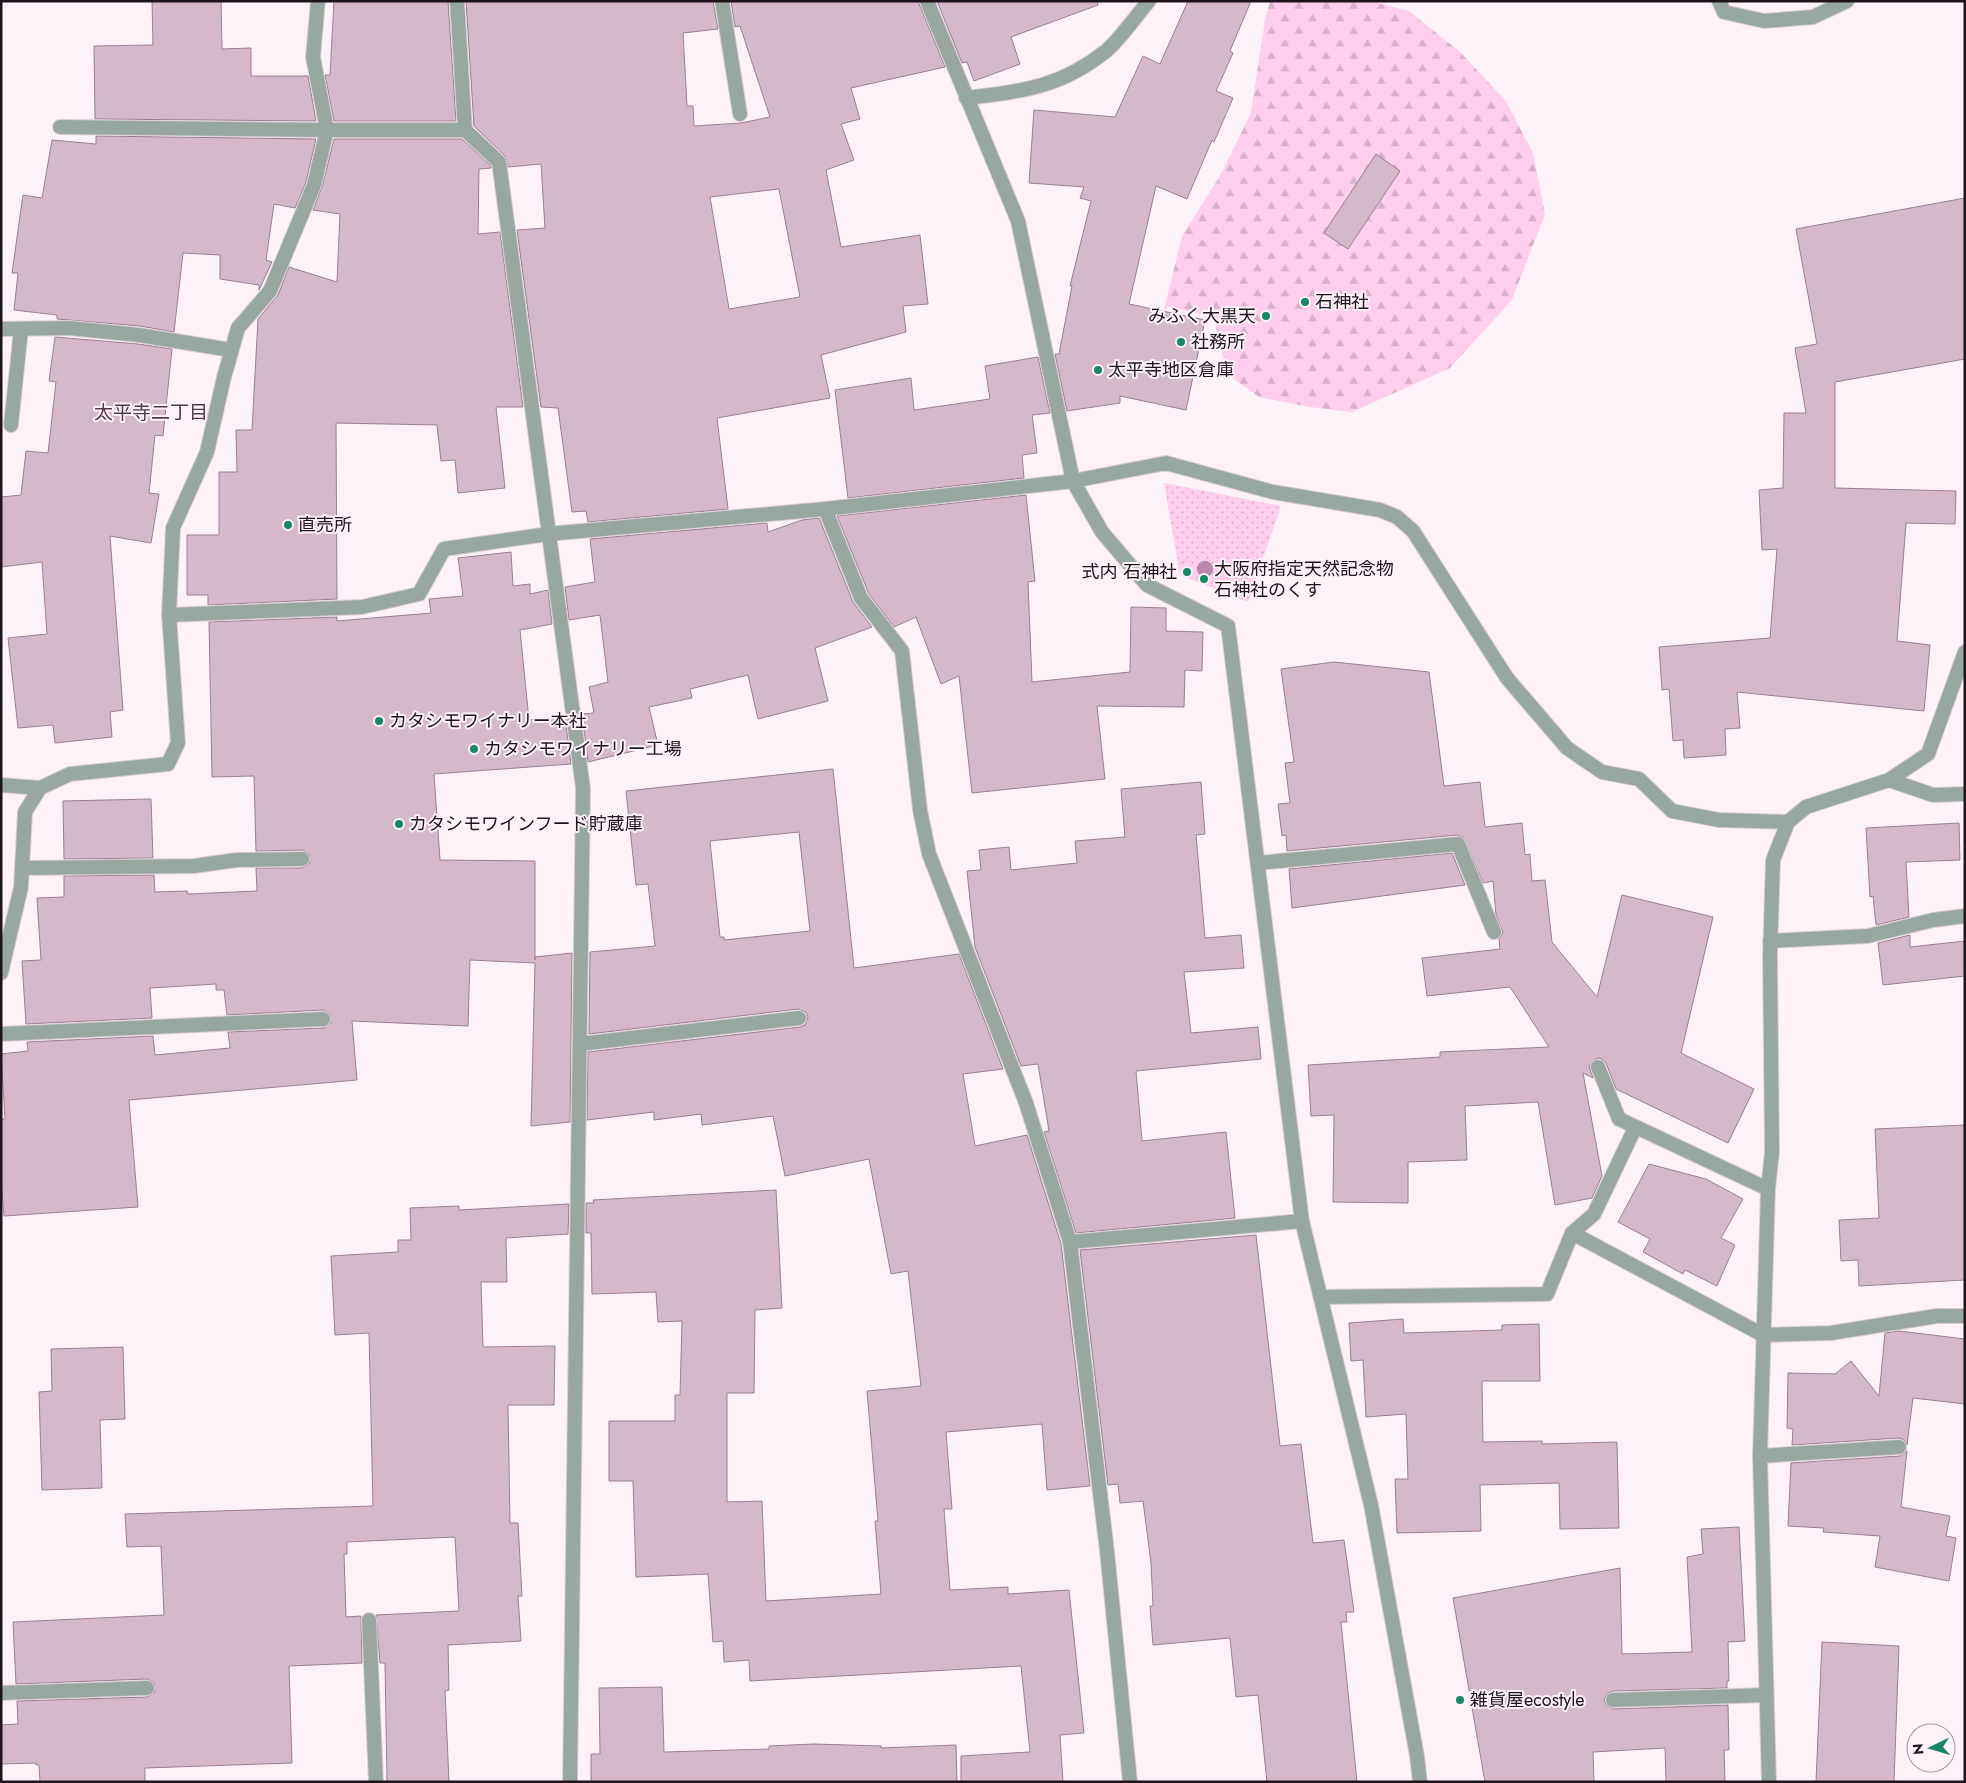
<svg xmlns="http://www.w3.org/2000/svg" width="1966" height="1783" viewBox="0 0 1966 1783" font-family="Jost,'Noto Sans JP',sans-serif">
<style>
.grass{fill:url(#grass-dots)}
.forest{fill:url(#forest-firs)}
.building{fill:#d5b8ca;stroke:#9a7f90;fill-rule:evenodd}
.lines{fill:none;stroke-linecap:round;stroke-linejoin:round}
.service-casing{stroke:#daced5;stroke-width:16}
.minor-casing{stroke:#daced5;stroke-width:16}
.service{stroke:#99a7a1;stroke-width:14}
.minor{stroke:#99a7a1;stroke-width:14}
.tree{fill:#b987a9}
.poi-dot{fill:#178766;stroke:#fef2f9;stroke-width:2}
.labels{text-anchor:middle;stroke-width:4;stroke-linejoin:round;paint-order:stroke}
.poi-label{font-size:18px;fill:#1e141b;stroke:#fef2f9;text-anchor:start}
.neighbourhood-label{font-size:19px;fill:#503948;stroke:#fef2f9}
</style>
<defs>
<pattern id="grass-dots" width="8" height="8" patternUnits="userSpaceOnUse" patternTransform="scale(1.25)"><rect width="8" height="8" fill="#feceec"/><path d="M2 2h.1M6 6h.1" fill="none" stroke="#d9b0ca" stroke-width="1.8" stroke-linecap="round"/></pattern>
<pattern id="forest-firs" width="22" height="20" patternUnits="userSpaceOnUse" patternTransform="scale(1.25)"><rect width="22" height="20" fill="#feceec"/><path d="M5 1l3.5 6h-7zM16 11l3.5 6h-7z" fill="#d9b0ca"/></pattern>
</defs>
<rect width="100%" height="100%" fill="#fef2f9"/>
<!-- grass -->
<path class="grass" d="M1164,483L1281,506L1248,602L1180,575Z"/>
<!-- forest -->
<path class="forest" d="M1270,1H1370L1409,11L1460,52L1506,101L1533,153L1545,214L1512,300L1450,368L1352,412L1310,407L1259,397L1227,374L1214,317L1168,307L1164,310L1182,236L1220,176L1251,113L1265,20Z"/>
<!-- building -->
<g class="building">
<path d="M152,1H221L222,49L251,48V76H308L316,121L95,119L94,46L153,45Z"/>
<path d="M334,1H448L456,121H334L325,75H330Z"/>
<path d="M466,1H713L718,29L683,33L687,106H693L694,126L741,123L770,117L740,26L735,27L731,1H918L945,67L851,88L860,119L841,124L854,160L826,170L841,247L920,235L928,304L903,306L906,332L821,355L830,398L717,418L728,509L588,522L586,511L572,512L558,408L541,407L517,230L545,228L541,164L508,167L505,156L474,126ZM779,189L800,297L729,309L710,197Z"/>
<path d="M937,1H1097L1098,5L1011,37L1020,64L974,81L967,62L962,63Z"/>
<path d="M1188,1H1251L1230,51L1233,53L1216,91L1233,98L1214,142L1212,140L1187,199L1156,186L1129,304L1205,320L1186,410L1120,396V403L1067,411L1055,354H1059L1072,286H1070L1091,201L1080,198L1084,187L1029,183L1034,110L1115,117L1143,56L1160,64Z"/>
<path d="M96,136L316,139L306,182L295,208L274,204L266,260L272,262L259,290V285L220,279V255L183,253L174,332L140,326L57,319V315L14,310L18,273H12L23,195L42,198L52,140L96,144Z"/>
<path d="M334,139H462L491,166V168L479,169L478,234L500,232L523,407H496L505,488L458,493L455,460L441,461L437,425L336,423L337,599L208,605V595H187V535H219V472H237L236,430H252L258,319L278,295L289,267L337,282L340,214L313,210L322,187Z"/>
<path d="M1376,154L1400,171L1348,249L1324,233Z"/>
<path d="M1965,198V359L1835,382V488L1956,491L1955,524L1906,523L1897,641L1930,645L1924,711L1737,692L1740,728L1725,729L1726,755L1684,758L1683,740L1673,741L1669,689L1662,690L1659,647L1770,638L1777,549L1762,550L1759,490L1783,488L1784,413H1806L1795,348L1817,344L1796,229Z"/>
<path d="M55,337L138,344L172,349L163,436L155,435L149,493L159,494L151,543L110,536L123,710L110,712L112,737L55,743L53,725L18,728L8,638L47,634L42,562L1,567V497L21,495L26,451L48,453L56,382L49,381Z"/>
<path d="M1038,357L1050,413L1032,415L1037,453L1022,455L1024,478L848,498L835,390L911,378L914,410L990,399L985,366Z"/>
<path d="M1026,495L1035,581L1028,582L1032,682L1130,672L1131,607L1166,608V631L1203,632L1202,671L1185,670L1184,707L1097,706L1105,779L972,793L959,676L941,684L916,617L894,627L869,594L837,516Z"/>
<path d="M819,518L853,602L872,627L815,648L828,701L758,719L748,675L690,689L692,698L649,707L658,745L588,762L582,714L594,713L589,687L608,682L600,615L569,620L565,587L595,582L590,539L767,523L768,532L802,520Z"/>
<path d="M511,552L513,586L530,584V594L548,590L552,624L520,630L529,720L565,716L571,764L434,774L440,860L535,861V960V957L572,953L570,1122L531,1126L535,963L470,960L468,1026L352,1021L357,1080L129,1100L138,1207L4,1216L1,1180V1119H5L1,1054L28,1051L27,1042L153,1036L155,1055L230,1048L228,1032L323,1028L331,1023L330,1014L323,1010L227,1015L224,990H216V984L150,988L152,1018L26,1024L22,961L41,960L37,898L64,897V876L154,875L155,892L187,891L188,894L257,891L256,868H302L310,863L309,854L302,850L256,851L254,776L212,777L209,622L337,617V621L431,613L429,599L463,596L458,558Z"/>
<path d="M1334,662L1429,672L1444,786L1480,782L1485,827L1522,823L1525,855L1530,854L1532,881L1545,880L1552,942L1597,997L1622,895L1713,917L1681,1053L1754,1089L1728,1143L1616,1089L1606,1063L1600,1058L1595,1059L1589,1066L1593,1078L1583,1073L1602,1176L1592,1198L1555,1205L1538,1102L1465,1106L1467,1160L1408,1162V1203L1333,1202L1334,1115L1311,1116L1308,1065L1440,1057V1052L1549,1047L1510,987L1427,996L1422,958L1500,949L1499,939L1503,933L1496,915L1493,881L1483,883L1463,837L1457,835L1287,851L1286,835L1282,836L1278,804L1290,803L1285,763L1294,762L1281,669Z"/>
<path d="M833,769L854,968L959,954L1003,1069L963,1074L975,1146L1027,1135L1061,1244L1090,1486L1047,1490L1042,1424L946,1432L952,1509H944L950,1590L1008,1587V1594L1069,1590L1084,1733L1060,1735L1063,1782H961V1756L1030,1752L1021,1666L750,1681L749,1660L724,1662L723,1641L713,1642L708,1574L636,1577L633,1481H609V1421H675V1395H680L682,1321L658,1322L656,1292L592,1294L591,1233H586V1203H594L593,1200L776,1190L782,1308L755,1310L754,1393H727V1502L762,1501L766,1601L881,1594L875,1521H878L867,1391L921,1386L908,1271L891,1274L869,1159L785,1176L773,1116L702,1125L701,1114L654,1120V1112L587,1120L588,1052L800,1027L805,1025L808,1017L806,1012L798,1009L589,1034L590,952L655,946L648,884L636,885L626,791ZM799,832L810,931L724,940V937H720L710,841Z"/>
<path d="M1201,782L1205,834L1196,835L1205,938L1241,935L1244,968L1184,972L1191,1033L1258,1027L1261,1059L1136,1071L1142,1141L1226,1132L1235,1218L1076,1233L1044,1132L1049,1131L1038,1064L1021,1066L975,947L967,871L981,870L979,850L1009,847L1011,870L1077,863L1075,841L1125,837L1121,789Z"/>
<path d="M151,799L153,858L64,859L63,801Z"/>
<path d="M1959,823L1960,860L1906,862L1909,917L1876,925L1873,896L1870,897L1866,828Z"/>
<path d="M1452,853L1465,885L1292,908L1289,869Z"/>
<path d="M1910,935V947L1965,941V976L1883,985L1878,943Z"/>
<path d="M1965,1125V1280L1859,1286L1858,1260L1841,1261L1839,1220L1879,1218L1875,1129Z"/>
<path d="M1649,1164L1706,1179L1743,1199L1721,1238L1735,1245L1717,1286L1685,1270L1683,1274L1643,1252L1650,1239L1618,1222Z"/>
<path d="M569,1204L568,1234L506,1238L507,1282H481L483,1347L555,1346L554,1405H508L510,1523H518L522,1596H518L521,1641L448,1645L449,1690L445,1691L449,1782H387L385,1663H380L376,1615L459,1611L455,1537L347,1542V1554H344L346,1617L361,1616L362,1663L289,1666L292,1763L145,1768V1782H40L39,1765H36V1763L1,1764V1725L18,1724L17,1701L147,1697L155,1692L154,1683L147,1679L16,1684L13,1622L164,1615L161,1546L127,1547L125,1514L373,1506L369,1333L335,1335L331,1256L398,1252V1240H411L410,1208L459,1206V1210Z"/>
<path d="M1256,1235L1280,1446L1301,1444L1313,1543L1344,1540L1354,1612H1346L1347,1622H1341L1357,1782H1267L1258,1695L1236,1697L1230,1638L1153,1645L1150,1606H1153L1151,1563L1143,1501L1120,1503L1118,1484L1108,1485L1080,1250Z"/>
<path d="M1403,1319L1404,1333L1502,1330V1325L1539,1324L1540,1381H1482L1483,1442L1542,1441V1444L1617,1442L1619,1528L1560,1529L1559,1483L1480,1485L1481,1531L1397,1533L1395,1479H1408L1406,1414L1366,1417L1363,1360L1351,1361L1349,1323Z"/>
<path d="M1899,1331L1965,1339V1404L1913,1398L1907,1445L1903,1439L1898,1438L1792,1445L1793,1429L1787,1428L1788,1373L1835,1374L1851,1361L1879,1396L1885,1333Z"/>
<path d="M123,1347L125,1419L100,1420L102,1488L42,1490L39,1392L52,1391L51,1349Z"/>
<path d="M1907,1451L1901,1507L1950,1516L1946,1536L1956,1538L1949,1581L1875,1567L1880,1536L1823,1532L1824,1528L1788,1526L1791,1463L1900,1456Z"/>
<path d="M1739,1527L1745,1641L1728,1642L1729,1681H1727V1688L1613,1691L1608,1693L1604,1700L1606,1705L1613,1709L1728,1705L1729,1750H1724L1725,1782H1666L1665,1748L1593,1752L1594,1782H1485L1453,1598L1620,1568L1622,1654L1692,1652L1687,1557L1703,1554L1701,1529Z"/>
<path d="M1822,1642L1899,1646L1894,1782H1816Z"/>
<path d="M662,1687L664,1752L769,1749V1746L814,1744L881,1746V1748L956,1745L957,1782H591V1754H600L599,1688Z"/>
</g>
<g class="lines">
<defs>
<g id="service">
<path d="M60,127L327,130"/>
<path d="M11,425L21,329"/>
<path d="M1258,863L1458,844L1494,932"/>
<path d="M1770,941L1868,936L1933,920L1965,916"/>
<path d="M580,1044L799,1018"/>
<path d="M1760,1456L1899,1447"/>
<path d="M1,1693L147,1688"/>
<path d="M1613,1700L1766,1695"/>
</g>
<g id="minor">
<path d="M318,1L313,57L327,130"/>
<path d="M457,1L465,130L499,162L583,788L570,1782"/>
<path d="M722,1L740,114"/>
<path d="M927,1L1018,221L1073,481L1102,532L1147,585L1228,626L1302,1221L1371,1505L1417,1756L1420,1782"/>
<path d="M1719,1L1724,12L1764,21L1813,17L1847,1"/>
<path d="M966,98C1022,91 1060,88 1106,51C1122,37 1135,17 1149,1"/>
<path d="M1,329L69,328L139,335L231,350"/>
<path d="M825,509L861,598L902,651L920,810L929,854L1026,1103L1070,1242L1107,1551L1130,1782"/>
<path d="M169,615L362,607L419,594L444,549L548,534L825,509L1073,481L1166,463L1273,492L1380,510L1397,517L1413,531L1507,678L1567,748L1602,772L1639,779L1672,811L1719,820L1788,822"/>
<path d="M1889,780L1933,795L1965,794"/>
<path d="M1,785L40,788"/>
<path d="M22,868L194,866L236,860L302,859"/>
<path d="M1,973L21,887L25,812L40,788L70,774L168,764L178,743L169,615L173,528L207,452L224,377L238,328L270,291L314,185L327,130H465"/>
<path d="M1,1034L323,1019"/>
<path d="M1598,1067L1619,1119L1768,1189"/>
<path d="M1572,1233L1763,1335L1831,1333L1937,1316H1965"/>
<path d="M1070,1242L1302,1221"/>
<path d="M1321,1297L1547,1294L1572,1233L1594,1214L1635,1128"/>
<path d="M369,1620L376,1782"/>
<path d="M1769,1782L1760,1456L1768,1189L1772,1152L1770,955L1773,860L1788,822L1806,807L1889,780L1928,754L1965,652"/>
</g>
</defs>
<!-- service casing -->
<use href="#service" class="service-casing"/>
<!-- minor casing -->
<use href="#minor" class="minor-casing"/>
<!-- service -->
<use href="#service" class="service"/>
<!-- minor -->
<use href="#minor" class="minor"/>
</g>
<!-- trees -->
<circle class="tree" cx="1205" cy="569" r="8"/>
<!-- markers -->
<g class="poi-dot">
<circle cx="1305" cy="302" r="5"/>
<circle cx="1266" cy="316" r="5"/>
<circle cx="1181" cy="342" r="5"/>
<circle cx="1098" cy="370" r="5"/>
<circle cx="288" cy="525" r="5"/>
<circle cx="1187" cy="572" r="5"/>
<circle cx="1204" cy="579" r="5"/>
<circle cx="379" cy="721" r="5"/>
<circle cx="474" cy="749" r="5"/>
<circle cx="399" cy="824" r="5"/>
<circle cx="1460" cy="1700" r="5"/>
</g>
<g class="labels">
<!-- poi labels -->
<g class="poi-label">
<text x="1315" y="308">石神社</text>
<text x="1256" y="322" text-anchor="end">みふく大黒天</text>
<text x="1191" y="348">社務所</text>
<text x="1108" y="376">太平寺地区倉庫</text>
<text x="298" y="531">直売所</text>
<text x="1214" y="575">大阪府指定天然記念物<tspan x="1214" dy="21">石神社のくす</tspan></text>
<text x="1177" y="578" text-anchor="end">式内 石神社</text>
<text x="389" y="727">カタシモワイナリー本社</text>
<text x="484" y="755">カタシモワイナリー工場</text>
<text x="409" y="830">カタシモワインフード貯蔵庫</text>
<text x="1470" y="1706">雑貨屋ecostyle</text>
</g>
<!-- neighbourhood labels -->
<g class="neighbourhood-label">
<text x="151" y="419">太平寺二丁目</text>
</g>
</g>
<!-- border -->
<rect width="1966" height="1783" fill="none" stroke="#1e141b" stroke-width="5"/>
<!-- north arrow -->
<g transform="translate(1931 1748) rotate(265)"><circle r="24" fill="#fef2f9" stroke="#a499a0"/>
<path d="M0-4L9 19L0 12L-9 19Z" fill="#178766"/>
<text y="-8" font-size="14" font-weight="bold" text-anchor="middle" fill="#1e141b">N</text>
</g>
</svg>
